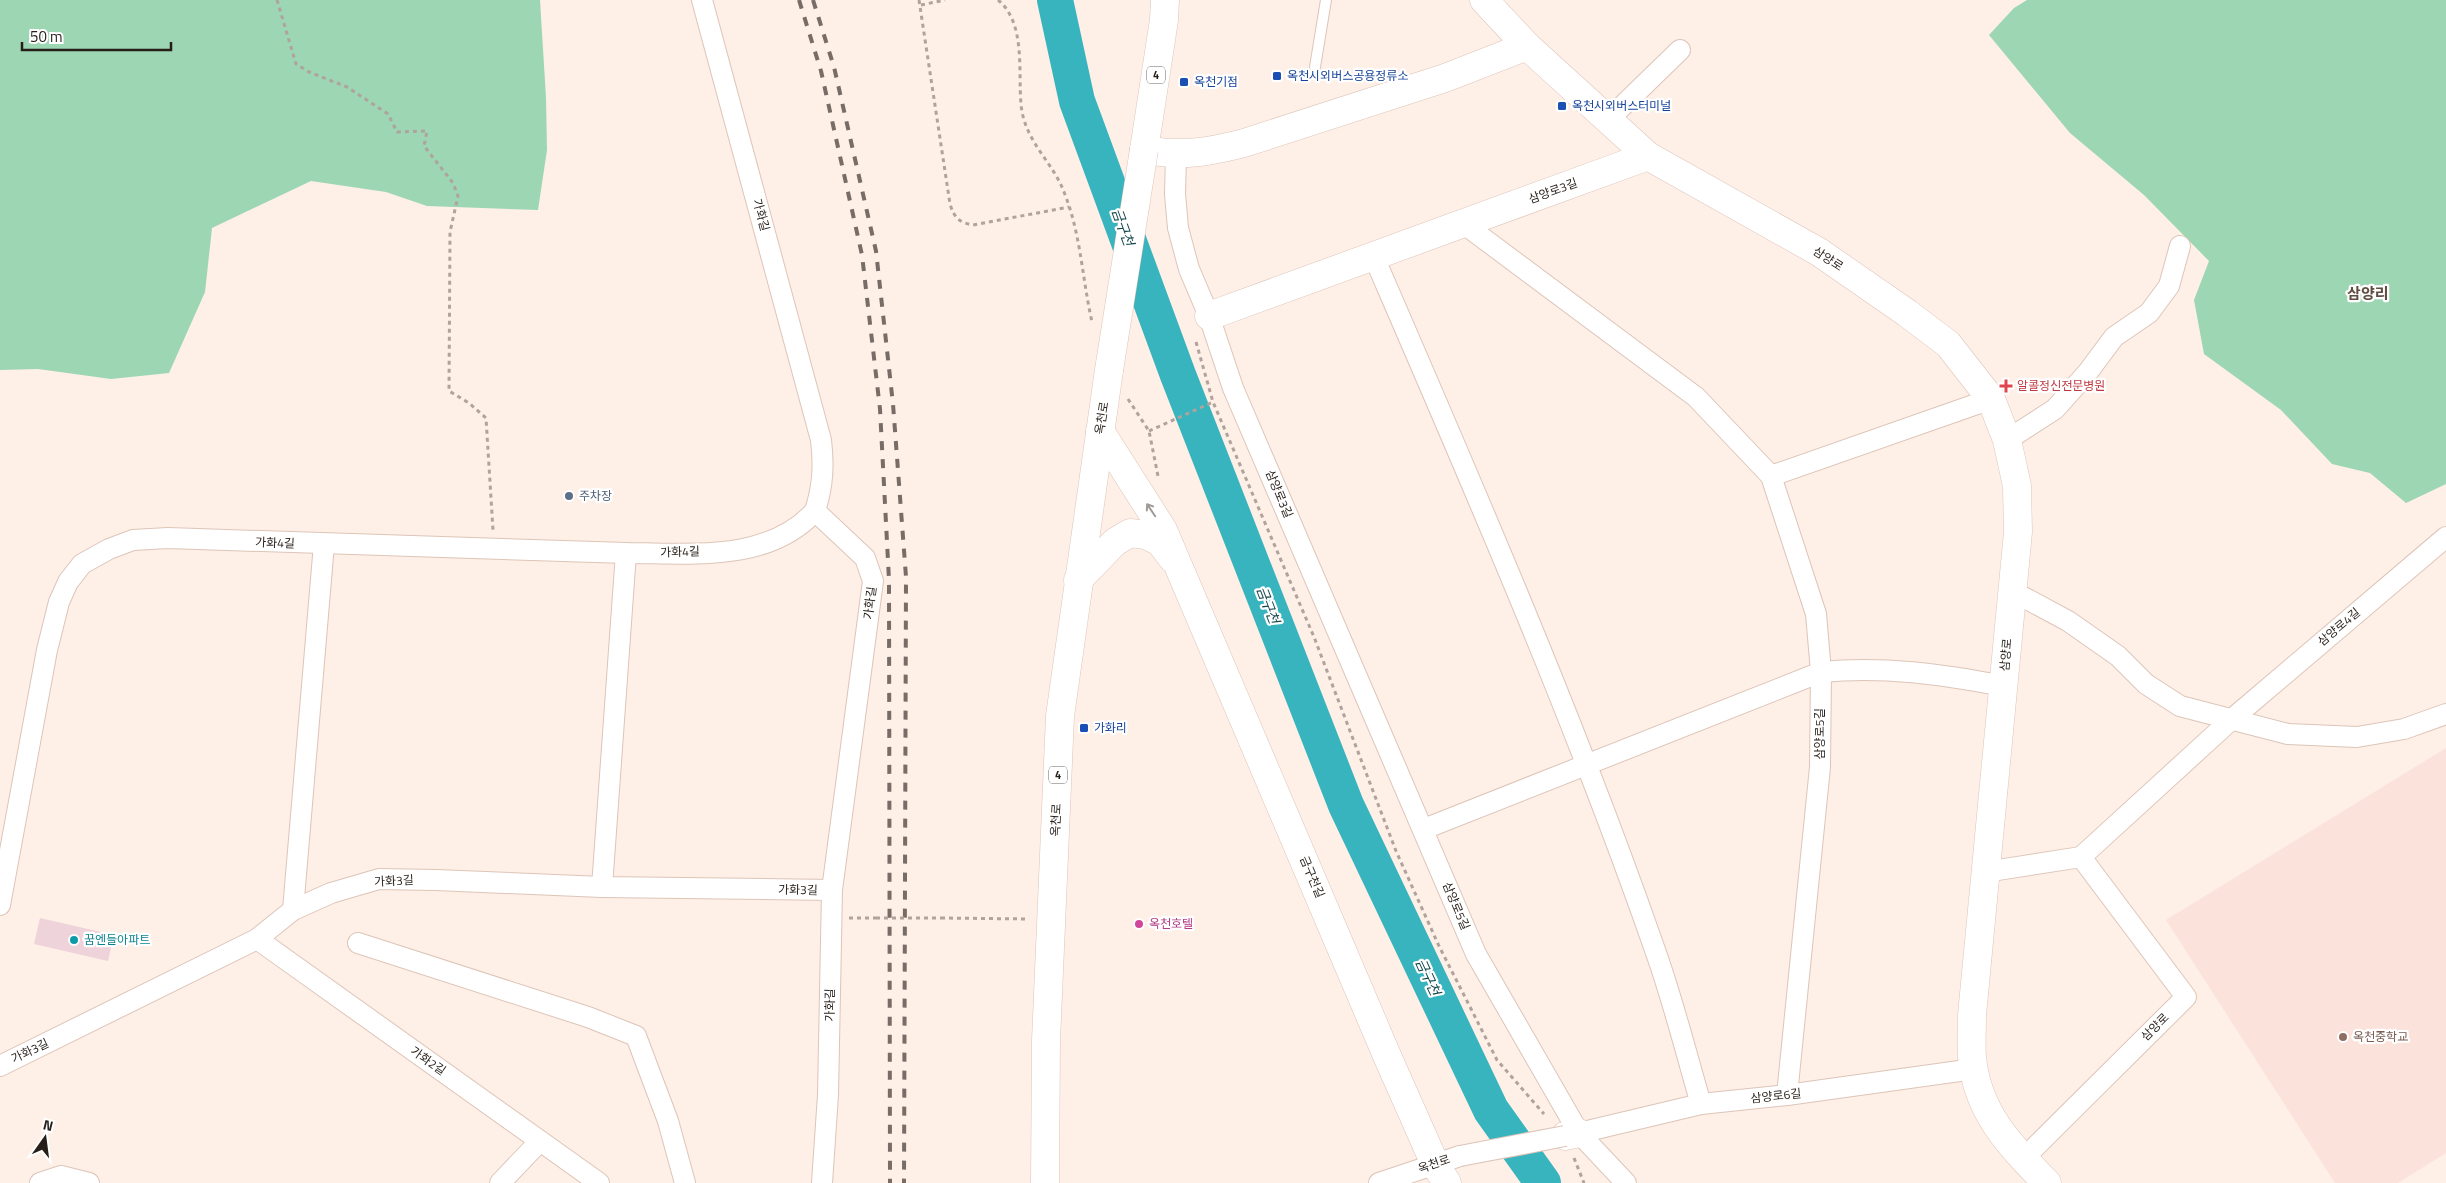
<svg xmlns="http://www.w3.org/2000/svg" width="2446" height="1183" viewBox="0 0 2446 1183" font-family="'Titillium Web','Noto Sans KR',sans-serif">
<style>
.education{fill:#fbe2da}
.green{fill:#9cd6b2}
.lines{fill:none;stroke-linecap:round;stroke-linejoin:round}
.river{stroke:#38b4be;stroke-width:36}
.building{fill:#efd3db}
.lane-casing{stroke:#ddc5b8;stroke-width:12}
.street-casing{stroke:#ddc5b8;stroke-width:22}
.secondary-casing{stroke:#ddc5b8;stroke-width:29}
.primary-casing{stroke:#ddc5b8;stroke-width:29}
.path{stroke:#afa39c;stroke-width:3;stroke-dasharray:4 4;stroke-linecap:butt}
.lane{stroke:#fff;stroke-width:10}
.street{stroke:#fff;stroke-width:20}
.secondary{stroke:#fff;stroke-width:28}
.primary{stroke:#fff;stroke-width:28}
.rail{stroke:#776c66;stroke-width:4;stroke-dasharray:9 9;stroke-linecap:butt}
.street-bridge-casing{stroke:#ddc5b8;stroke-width:22;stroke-linecap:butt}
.primary-bridge-casing{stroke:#ddc5b8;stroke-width:29;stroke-linecap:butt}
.path-bridge{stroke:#afa39c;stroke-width:3;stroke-dasharray:4 4;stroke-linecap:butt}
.street-bridge{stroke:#fff;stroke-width:20}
.primary-bridge{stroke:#fff;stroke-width:28}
.oneway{stroke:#9d9a98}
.transit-dot{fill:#1a4fb4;stroke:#fff;stroke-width:2}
.health-dot{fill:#e0444e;stroke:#fff;stroke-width:2}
.service-dot{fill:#5c6f8a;stroke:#fff;stroke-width:2}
.hotel-dot{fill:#d1479c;stroke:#fff;stroke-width:2}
.culture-dot{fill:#0f9aa8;stroke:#fff;stroke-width:2}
.education-dot{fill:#8d6e63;stroke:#fff;stroke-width:2}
.labels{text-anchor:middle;stroke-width:4.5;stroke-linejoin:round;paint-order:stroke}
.shield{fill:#fff;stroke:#67625e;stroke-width:1}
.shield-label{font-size:11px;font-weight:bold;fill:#261e19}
.transit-label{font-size:12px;fill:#164399;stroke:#fff;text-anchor:start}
.street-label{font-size:12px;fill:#261e19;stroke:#fff}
.health-label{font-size:12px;fill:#be3a42;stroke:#fff;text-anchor:start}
.service-label{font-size:12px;fill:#4e5e75;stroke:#fff;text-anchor:start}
.hotel-label{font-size:12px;fill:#b23c85;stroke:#fff;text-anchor:start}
.culture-label{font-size:12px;fill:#0d838f;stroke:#fff;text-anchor:start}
.education-label{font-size:12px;fill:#785e54;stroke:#fff;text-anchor:start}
.water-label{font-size:14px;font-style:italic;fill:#13484c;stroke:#fff}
.quarter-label{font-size:15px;font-weight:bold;fill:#604c41;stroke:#fff}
</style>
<rect width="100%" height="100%" fill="#feefe7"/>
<!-- education -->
<path class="education" d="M2446,748V1153L2398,1183H2335L2166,920Z"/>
<!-- green -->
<g class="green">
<path d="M0,0H540L546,98L547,150L538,210L427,206L386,192L311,181L212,228L205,292L169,373L111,379L38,369L0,370Z"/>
<path d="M2027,0H2446V484L2406,503L2370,473L2332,464L2281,410L2204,354L2194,300L2209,261L2144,195L2070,133L1989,35L2014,8Z"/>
</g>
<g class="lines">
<!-- river -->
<path class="river" d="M1055,0L1077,101L1178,375L1346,805L1491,1110L1543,1183"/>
</g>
<!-- building -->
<path class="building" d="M40,918L114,935L108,961L34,944Z"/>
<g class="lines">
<defs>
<path id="lane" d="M1315,67L1326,0"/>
<g id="street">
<path d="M702,0L821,440C824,465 823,486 815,511L865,558L873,581L832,890L828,1095L822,1183"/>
<path d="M1608,120L1680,50"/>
<path d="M1176,155L1175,194L1178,228L1189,269L1209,316L1233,388L1476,954L1579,1133L1626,1183"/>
<path d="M1464,224L1696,397L1771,476L1816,614L1821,672L1820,767L1787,1095"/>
<path d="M1374,257C1473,486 1573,715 1655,950C1673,1000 1686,1053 1701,1104"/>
<path d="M2007,440L2055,409L2088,372L2114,337L2149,313L2169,286L2180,246"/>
<path d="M1771,476L1991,399"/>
<path d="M2012,591L2068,621L2118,656L2146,684L2180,706L2288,734L2357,737L2404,729L2446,714"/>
<path d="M1424,829L1821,672C1883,666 1942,674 2003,686"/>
<path d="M1985,872L2081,857"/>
<path d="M602,887L626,553"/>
<path d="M0,905L47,650L59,602L68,582L82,564L109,549L133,540L168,538L626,553C690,553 768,563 815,511"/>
<path d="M293,910L324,544"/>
<path d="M257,939L599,1183"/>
<path d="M358,943L588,1017L636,1036L668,1121L685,1183"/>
<path d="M0,1066L257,939L293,910L331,893L379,879L436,880L602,887L832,890"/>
<path d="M1579,1133L1701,1104L1787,1095L1974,1069"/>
<path d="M2023,1159L2186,997L2081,857L2232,719L2446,537"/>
<path d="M40,1183L61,1176L89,1183"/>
<path d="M500,1183L540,1141"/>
<path d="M1379,1183L1460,1156"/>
</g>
<g id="secondary">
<path d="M1484,0L1527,46L1648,156L1819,252L1907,313L1948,344L1991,399L2007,440L2017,486L2018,532L1972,1015C1972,1029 1971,1044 1972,1057C1977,1112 2010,1146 2047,1183"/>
<path d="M1144,150C1184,156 1205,153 1244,143L1445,78L1527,46"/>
<path d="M1209,316L1648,156"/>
<path d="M1100,431L1163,530L1388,1058L1435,1164L1447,1183"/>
<path d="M1078,580L1115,542L1130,533L1146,535L1160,542L1172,558"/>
<path d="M1565,1136L1579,1133"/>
</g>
<g id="primary">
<path d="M1144,150L1164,20L1165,0"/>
<path d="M1045,1183L1046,1041L1060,716L1109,370"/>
</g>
</defs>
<!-- lane casing -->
<use href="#lane" class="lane-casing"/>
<!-- street casing -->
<use href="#street" class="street-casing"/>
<!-- secondary casing -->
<use href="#secondary" class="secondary-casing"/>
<!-- primary casing -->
<use href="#primary" class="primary-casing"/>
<!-- path -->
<g class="path">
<path d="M277,0L296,64L309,72L347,87L388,114L397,132L427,131L424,146L453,183L458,196L450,232L449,391L469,403L486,418L493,530"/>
<path d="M919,0L950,204C954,217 959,223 973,225L1069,207"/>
<path d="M998,0C1026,23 1018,71 1021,104C1024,141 1053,162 1064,192C1081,234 1082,278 1092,322"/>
<path d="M921,5L945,0"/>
<path d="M1196,342L1213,402"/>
<path d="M1128,399L1149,431L1158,476"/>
<path d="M1149,431L1213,402L1314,637L1396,851L1439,946L1497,1060L1544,1114"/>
<path d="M849,918H876"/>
<path d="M941,918L1028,919"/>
<path d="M1574,1158L1584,1183"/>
</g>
<!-- lane -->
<use href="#lane" class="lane"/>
<!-- street -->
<use href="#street" class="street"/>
<!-- secondary -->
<use href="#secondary" class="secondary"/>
<!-- primary -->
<use href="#primary" class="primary"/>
<!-- rail -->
<g class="rail">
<path d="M799,0L821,71L862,255L880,409L889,580L890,1183"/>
<path d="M813,0L834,67L876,251L893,404L906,577L904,1183"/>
</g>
<defs>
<path id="street-bridge" d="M1460,1156L1565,1136"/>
<path id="primary-bridge" d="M1109,370L1144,150"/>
</defs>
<!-- street-bridge casing -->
<use href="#street-bridge" class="street-bridge-casing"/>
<!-- primary-bridge casing -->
<use href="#primary-bridge" class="primary-bridge-casing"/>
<!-- path-bridge -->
<path class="path-bridge" d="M876,918H941"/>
<!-- street-bridge -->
<use href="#street-bridge" class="street-bridge"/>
<!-- primary-bridge -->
<use href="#primary-bridge" class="primary-bridge"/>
</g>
<!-- one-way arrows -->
<defs><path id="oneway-shaft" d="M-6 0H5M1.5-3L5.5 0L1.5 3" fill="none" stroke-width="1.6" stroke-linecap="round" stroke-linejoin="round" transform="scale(1.25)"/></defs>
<use class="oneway" href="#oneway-shaft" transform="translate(1151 510) rotate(-124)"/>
<!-- markers -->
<g class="transit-dot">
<rect x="1272" y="71" width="10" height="10" rx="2.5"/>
<rect x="1179" y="77" width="10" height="10" rx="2.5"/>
<rect x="1557" y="101" width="10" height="10" rx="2.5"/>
<rect x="1079" y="723" width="10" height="10" rx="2.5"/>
</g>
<path class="health-dot" d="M2003.5 378.5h5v5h5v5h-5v5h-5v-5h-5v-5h5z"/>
<circle class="service-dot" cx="569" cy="496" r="5"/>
<circle class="hotel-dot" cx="1139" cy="924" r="5"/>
<circle class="culture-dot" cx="74" cy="940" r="5"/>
<circle class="education-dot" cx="2343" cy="1037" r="5"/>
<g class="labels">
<!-- shield labels -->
<g class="shield">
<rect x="1147" y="66.5" width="18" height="17" rx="4"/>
<rect x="1049" y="766.5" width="18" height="17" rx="4"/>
</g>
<g class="shield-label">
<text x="1156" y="79">4</text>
<text x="1058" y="779">4</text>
</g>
<!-- transit labels -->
<g class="transit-label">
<text x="1287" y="80">옥천시외버스공용정류소</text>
<text x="1194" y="86">옥천기점</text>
<text x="1572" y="110">옥천시외버스터미널</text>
<text x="1094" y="732">가화리</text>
</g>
<!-- street labels -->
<g class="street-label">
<text transform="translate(1553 191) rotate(-20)" y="4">삼양로3길</text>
<text transform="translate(761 215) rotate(75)" y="4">가화길</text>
<text transform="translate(1828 259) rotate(33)" y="4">삼양로</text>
<text transform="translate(1102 418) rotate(-81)" y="4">옥천로</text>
<text transform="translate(1279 494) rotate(67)" y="4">삼양로3길</text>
<text transform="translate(275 543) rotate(2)" y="4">가화4길</text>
<text transform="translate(680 552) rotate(-2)" y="4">가화4길</text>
<text transform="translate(870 603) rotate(-83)" y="4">가화길</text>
<text transform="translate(2339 627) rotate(-40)" y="4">삼양로4길</text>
<text transform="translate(2006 655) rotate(-85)" y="4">삼양로</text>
<text transform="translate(1820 734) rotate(-90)" y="4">삼양로5길</text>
<text transform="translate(1056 820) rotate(-87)" y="4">옥천로</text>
<text transform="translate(1312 877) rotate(67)" y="4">금구천길</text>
<text transform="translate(394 881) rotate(-3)" y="4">가화3길</text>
<text transform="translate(798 890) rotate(1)" y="4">가화3길</text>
<text transform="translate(1456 906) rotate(67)" y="4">삼양로5길</text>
<text transform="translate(830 1005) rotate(-89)" y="4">가화길</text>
<text transform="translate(2155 1027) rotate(-45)" y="4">삼양로</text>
<text transform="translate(30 1051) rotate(-26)" y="4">가화3길</text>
<text transform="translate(428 1061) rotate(35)" y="4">가화2길</text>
<text transform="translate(1776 1096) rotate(-6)" y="4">삼양로6길</text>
<text transform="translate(1434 1164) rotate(-19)" y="4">옥천로</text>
</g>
<!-- health labels -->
<g class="health-label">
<text x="2017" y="390">알콜정신전문병원</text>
</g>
<!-- service labels -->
<g class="service-label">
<text x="579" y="500">주차장</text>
</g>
<!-- hotel labels -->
<g class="hotel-label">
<text x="1149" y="928">옥천호텔</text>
</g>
<!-- culture labels -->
<g class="culture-label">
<text x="84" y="944">꿈엔들아파트</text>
</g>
<!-- education labels -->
<g class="education-label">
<text x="2353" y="1041">옥천중학교</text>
</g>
<!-- water labels -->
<g class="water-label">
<text transform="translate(1123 227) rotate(70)" y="5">금구천</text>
<text transform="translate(1268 605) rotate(69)" y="5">금구천</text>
<text transform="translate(1428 977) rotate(65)" y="5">금구천</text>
</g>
<!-- quarter labels -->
<g class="quarter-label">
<text x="2368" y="299">삼양리</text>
</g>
</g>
<!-- north arrow -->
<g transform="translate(45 1138) rotate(14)" stroke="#ffffff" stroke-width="4" paint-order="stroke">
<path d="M0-4L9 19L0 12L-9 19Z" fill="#261e19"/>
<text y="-8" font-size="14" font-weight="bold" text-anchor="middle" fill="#261e19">N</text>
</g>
<!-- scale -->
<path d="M22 42v8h149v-8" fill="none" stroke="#261e19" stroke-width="2.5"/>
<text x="30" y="42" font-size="15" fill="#261e19" stroke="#ffffff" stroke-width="4" paint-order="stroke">50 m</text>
</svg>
